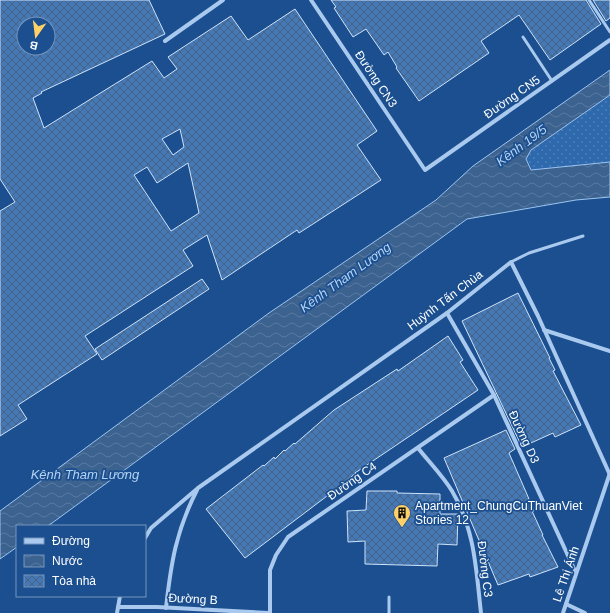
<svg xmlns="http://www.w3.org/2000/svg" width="610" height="613" viewBox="0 0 610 613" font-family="Arial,sans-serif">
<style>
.grass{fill:url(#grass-dots)}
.water{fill:url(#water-waves);stroke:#9cc4f0}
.building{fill:url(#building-cross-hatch);stroke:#cfe3fa;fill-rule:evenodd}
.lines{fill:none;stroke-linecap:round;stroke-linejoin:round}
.service{stroke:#a9c9ee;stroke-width:3}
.minor{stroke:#a9c9ee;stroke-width:4}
.labels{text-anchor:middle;stroke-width:3.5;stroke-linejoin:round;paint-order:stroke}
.street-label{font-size:12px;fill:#fff;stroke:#1b4f8f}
.poi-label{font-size:12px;fill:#fff;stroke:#1b4f8f;text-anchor:start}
.water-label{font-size:13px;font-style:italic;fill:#b5d3f5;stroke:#1b4f8f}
</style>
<defs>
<pattern id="grass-dots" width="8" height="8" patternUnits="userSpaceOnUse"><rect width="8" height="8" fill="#2e69ad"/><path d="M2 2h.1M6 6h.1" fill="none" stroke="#4d80b9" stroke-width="1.8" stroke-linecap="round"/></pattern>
<pattern id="water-waves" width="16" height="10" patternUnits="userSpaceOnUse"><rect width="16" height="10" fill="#3c6290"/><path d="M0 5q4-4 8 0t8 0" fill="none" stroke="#597aa1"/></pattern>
<pattern id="building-cross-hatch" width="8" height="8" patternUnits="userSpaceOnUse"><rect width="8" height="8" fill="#4478b7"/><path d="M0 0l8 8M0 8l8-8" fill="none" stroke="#486282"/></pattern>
</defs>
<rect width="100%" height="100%" fill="#1b4f8f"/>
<!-- grass -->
<path class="grass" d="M610,95V162L530,170L526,159L531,150Z"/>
<!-- water -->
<path class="water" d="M610,70V95L531,150L526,159L531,170L610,162V197L576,200L467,219L48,526H17V547L0,559V511L269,313L436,200L473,166Z"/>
<!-- building -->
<g class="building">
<path d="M0,0H149L165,34L41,92L42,93L33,98L44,128L152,61L164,78L177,69L168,57L231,16L248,40L295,9L377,131L357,145L381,180L299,233L297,230L222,280L207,235L183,250L193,266L85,336L97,354L18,405L27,419L0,436V211L15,202L0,179ZM24,24H48V48H24ZM180,129L184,147L173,155L162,139ZM188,163L199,213L171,231L134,175L147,167L157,183Z"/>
<path d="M331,0H586L601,24L550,60L519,15L481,41L489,53L419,101L396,68L397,67L388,52L384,55L366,29L353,37L334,8L336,7Z"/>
<path d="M593,0H610V18L606,21Z"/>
<path d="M202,279L209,289L102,360L95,349Z"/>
<path d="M518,293L550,358H549L555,370L553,371L581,425L555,437L553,433L522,447L462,321Z"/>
<path d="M448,336L463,360L460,362L478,390L355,473H356L331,493L245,558L206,509L263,465L264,466L274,457L275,459L284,450L285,451L294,443L295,444L334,410L397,369L398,371Z"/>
<path d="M506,430L515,449L509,453L529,499H528L534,511H532L543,535H542L558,567L530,577L529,574L498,585L444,458Z"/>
<path d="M367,491H397V493L440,494V514H458L457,545L438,544L437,566L365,564V541L348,542L347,511L366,510Z"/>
</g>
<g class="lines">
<!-- service -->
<g class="service">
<path d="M589,0L610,32"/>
<path d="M523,37L552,81"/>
<path d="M511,262L529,253L583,236"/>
<path d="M389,597V613"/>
</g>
<!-- minor -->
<g class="minor">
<path d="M311,0L425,170L610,40"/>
<path d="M165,41L223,0"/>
<path d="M447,313L494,395L576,573"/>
<path d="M544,330L610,351"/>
<path d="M418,448C429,462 443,476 452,491C475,530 476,569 481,613"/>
<path d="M145,538L151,528L198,488L447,313L511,262L538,316L610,475"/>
<path d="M566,604L585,613"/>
<path d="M118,607H157L268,613"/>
<path d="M166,608C171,563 176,531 197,490"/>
<path d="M117,613L120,596"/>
<path d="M270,613V570L276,555L288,537L494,395"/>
<path d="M563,613L610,473"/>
</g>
</g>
<!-- icons -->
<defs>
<symbol id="building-pin" viewBox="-11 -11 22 30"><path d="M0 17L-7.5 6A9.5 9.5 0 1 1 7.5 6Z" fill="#ffd166" stroke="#1b4f8f"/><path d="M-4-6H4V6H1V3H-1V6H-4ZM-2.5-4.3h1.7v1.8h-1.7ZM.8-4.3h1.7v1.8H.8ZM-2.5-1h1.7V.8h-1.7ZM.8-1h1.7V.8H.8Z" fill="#111"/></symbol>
</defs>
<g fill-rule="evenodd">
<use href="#building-pin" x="392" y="503" width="20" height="27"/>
</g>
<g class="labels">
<!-- street labels -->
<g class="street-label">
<text transform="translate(376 79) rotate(56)" y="4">Đường CN3</text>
<text transform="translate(512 97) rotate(-35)" y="4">Đường CN5</text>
<text transform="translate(445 300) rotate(-37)" y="4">Huỳnh Tấn Chùa</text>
<text transform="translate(524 437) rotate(65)" y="4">Đường D3</text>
<text transform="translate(352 481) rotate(-35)" y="4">Đường C4</text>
<text transform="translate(485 569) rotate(83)" y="4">Đường C3</text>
<text transform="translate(566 574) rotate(-71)" y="4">Lê Thị Ánh</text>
<text transform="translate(193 599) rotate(3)" y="4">Đường B</text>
</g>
<!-- poi labels -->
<g class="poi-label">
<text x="415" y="510">Apartment_ChungCuThuanViet<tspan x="415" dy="14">Stories 12</tspan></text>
</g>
<!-- water labels -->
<g class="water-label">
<text transform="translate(521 145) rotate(-37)" y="5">Kênh 19/5</text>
<text transform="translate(345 277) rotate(-36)" y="5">Kênh Tham Lương</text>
<text x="85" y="479">Kênh Tham Lương</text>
</g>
</g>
<!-- legend -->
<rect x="16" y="525" width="130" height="72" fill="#1b4f8f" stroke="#7695bc"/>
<rect x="24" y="538" width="20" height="6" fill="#a9c9ee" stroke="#7695bc"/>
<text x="52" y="545" font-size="12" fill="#ffffff">Đường</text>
<rect x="24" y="555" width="20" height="12" fill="url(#water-waves)" stroke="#7695bc"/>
<text x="52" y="565" font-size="12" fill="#ffffff">Nước</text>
<rect x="24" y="575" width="20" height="12" fill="url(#building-cross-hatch)" stroke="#7695bc"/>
<text x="52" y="585" font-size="12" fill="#ffffff">Tòa nhà</text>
<!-- north arrow -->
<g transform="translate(36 36) rotate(194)"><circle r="19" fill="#1b4f8f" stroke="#7695bc"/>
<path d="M0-3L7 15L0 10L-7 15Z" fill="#ffd166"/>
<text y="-6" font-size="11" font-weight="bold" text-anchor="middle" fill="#ffffff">B</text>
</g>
</svg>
